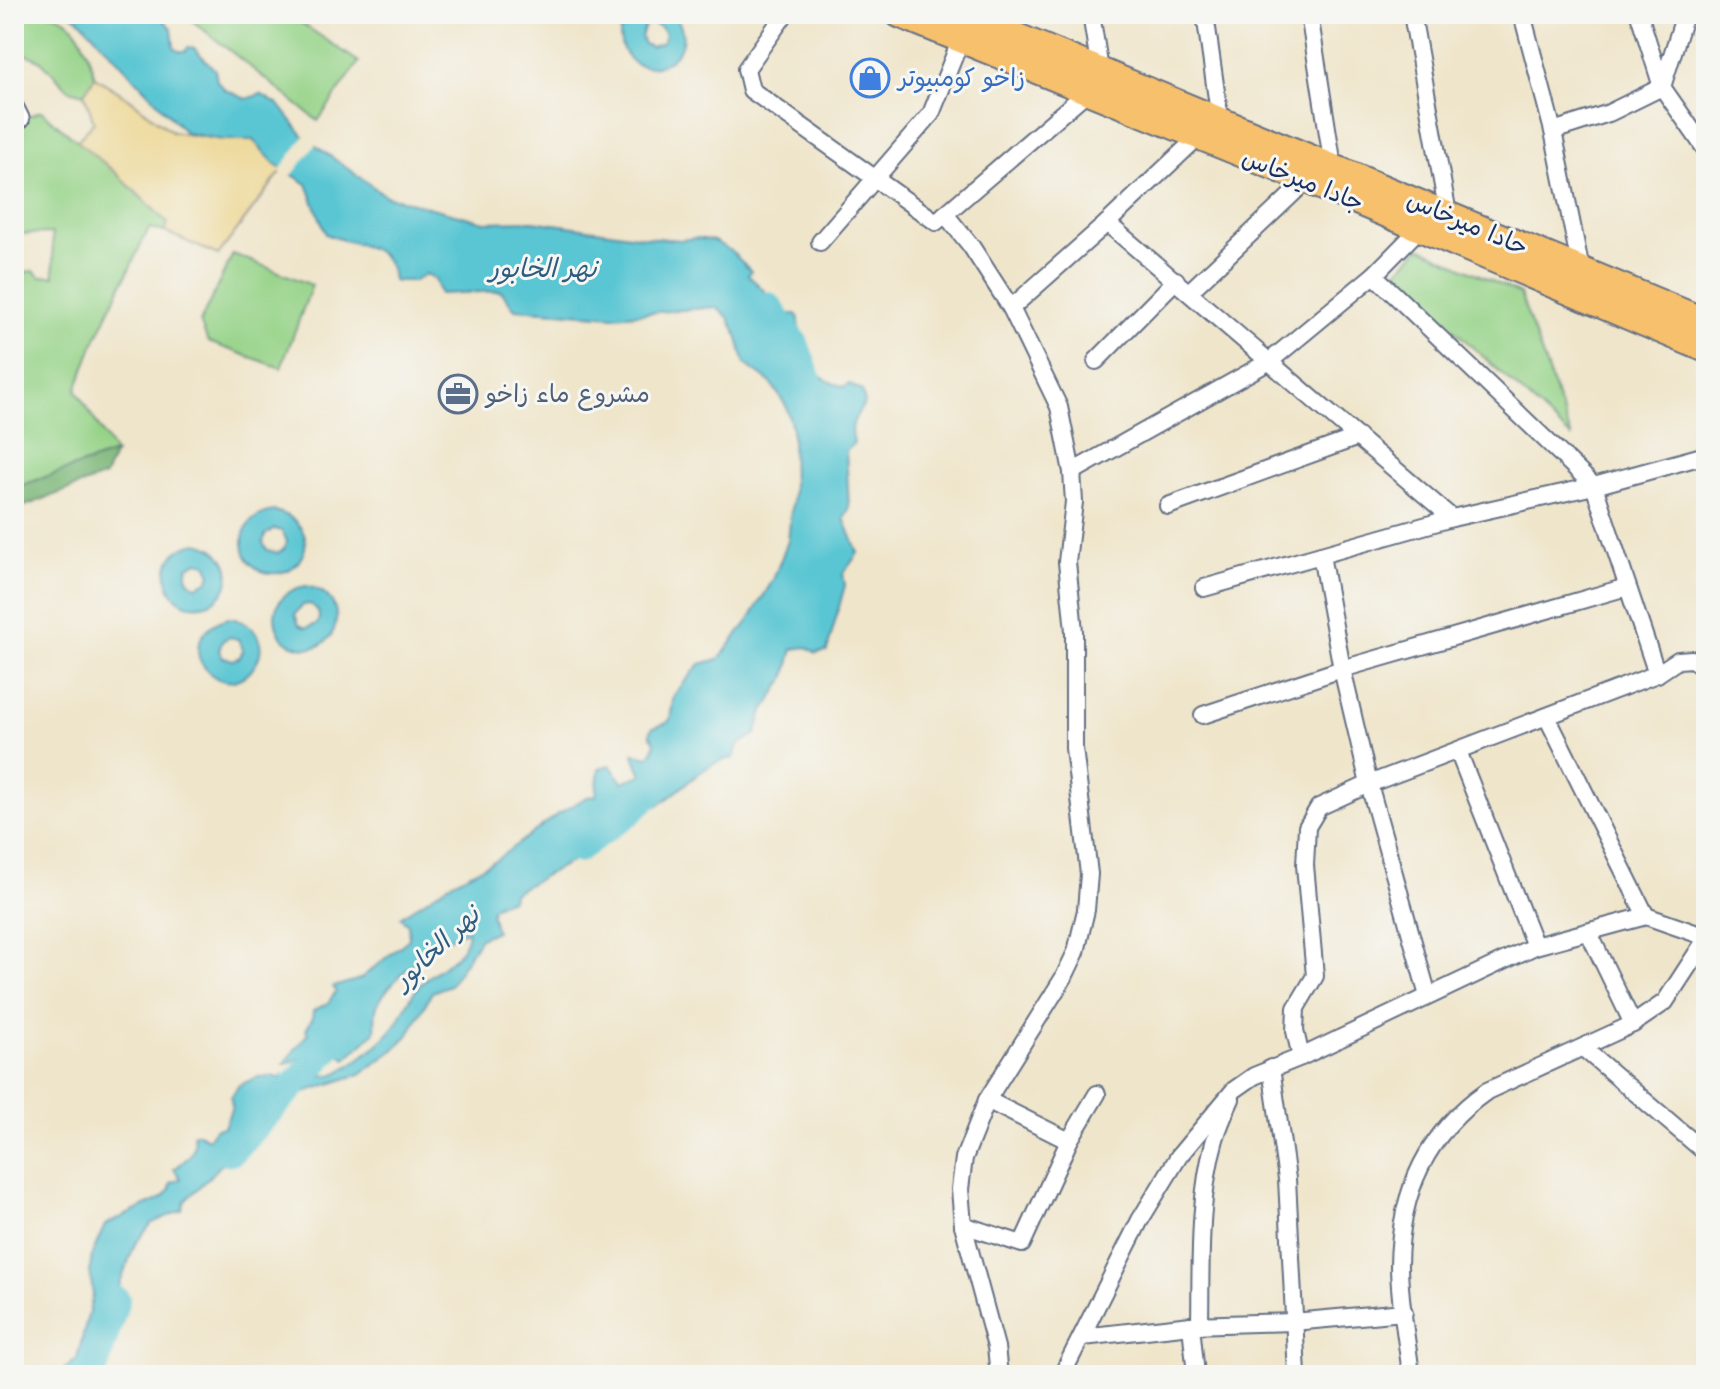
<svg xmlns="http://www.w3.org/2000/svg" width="1720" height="1389" viewBox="0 0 1720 1389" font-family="Mali,'Playpen Sans Arabic',sans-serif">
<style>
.green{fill:#96d388;stroke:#588173;stroke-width:2}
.forest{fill:#78b574;stroke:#4a7269;stroke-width:2}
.sand{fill:#eeda9e;stroke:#84847e;stroke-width:2}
.water{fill:#5ac6d3;stroke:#3a7a98;stroke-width:2;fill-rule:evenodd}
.pier{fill:#efe5ca}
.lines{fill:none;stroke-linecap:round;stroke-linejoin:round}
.river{stroke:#5ac6d3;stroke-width:28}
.street-casing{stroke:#656f84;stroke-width:20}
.primary-casing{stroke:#656f84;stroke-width:30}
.street{stroke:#fff;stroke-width:16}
.primary{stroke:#f7c06c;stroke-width:26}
.labels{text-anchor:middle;stroke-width:6;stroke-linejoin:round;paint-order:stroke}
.shop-label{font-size:24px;fill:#366cbe;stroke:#f6f6f2;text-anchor:start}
.street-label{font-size:24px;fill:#1b2f5e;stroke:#f6f6f2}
.service-label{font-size:24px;fill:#4e5e75;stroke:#f6f6f2;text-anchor:start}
.water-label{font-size:26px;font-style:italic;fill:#2e5c81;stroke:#f6f6f2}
</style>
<rect width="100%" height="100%" fill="#f6f6f2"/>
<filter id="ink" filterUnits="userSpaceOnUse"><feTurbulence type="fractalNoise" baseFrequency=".0125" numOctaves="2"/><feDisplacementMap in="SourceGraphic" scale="16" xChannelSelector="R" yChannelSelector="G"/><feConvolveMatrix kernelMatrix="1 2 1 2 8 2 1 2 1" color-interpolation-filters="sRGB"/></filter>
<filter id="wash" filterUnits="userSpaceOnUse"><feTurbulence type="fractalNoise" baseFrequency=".006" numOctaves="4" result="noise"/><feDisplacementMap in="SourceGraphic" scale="32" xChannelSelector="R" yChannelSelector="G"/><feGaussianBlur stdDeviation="1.8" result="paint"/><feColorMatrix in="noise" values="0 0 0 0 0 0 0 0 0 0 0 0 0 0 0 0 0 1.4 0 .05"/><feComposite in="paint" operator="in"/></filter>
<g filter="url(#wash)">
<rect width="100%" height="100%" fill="#efe5ca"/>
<!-- green -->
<g class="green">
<path d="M14,14C26,14 42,11 53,14C79,20 89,55 95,77L84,94L69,90L41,61L14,48Z"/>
<path d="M184,14H288L359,62L318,121Z"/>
<path d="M41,111L115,172L168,224L165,232L149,228L97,336L76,390L115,453L14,488V273L34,271L40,277L54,276L52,233L14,234V122Z"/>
<path d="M1420,247L1520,294L1572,438L1394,275Z"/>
<path d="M233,254L312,285L281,368L208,342L200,322Z"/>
</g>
<!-- forest -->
<path class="forest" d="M115,453L105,476L14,510V488Z"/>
<!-- sand -->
<path class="sand" d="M95,77L130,99L172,132L223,140H253L283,169L218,255L165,232L168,223L115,172L77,141L94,122L84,94Z"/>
<!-- water -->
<g class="water">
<path d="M70,14L159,15L172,29L174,47L180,51H186L188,47L194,48L215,70L217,81L225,90L246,99L261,94L280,106L305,138L386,196L485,222L533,221L644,237L681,240L697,238L714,241L731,251L751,271L748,275L788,314H796L799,318V325L791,337C798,362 820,381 845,387L849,384L862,391L865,403C854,418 849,426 854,443L846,451L849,509L844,518L858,553L843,574L845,585L827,651L816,653L807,647L793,649L786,676L762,714L756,734L738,745L734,758C702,761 685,790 658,805C650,809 636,807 627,808L610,824L604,843C574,861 542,876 513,893L512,899C487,907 489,907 496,931L480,938L450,985L432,992L408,1036L390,1053L360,1074L308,1091L254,1115L256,1125L246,1140L185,1201L182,1210L152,1223L135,1244L119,1286L122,1298L115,1317L93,1359L88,1375H58L77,1359L93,1295L90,1270L92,1254L105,1225L164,1197L170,1190L171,1183L181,1179L174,1169C188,1159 197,1152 193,1135L197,1133L208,1139L215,1129L224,1127L232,1107L231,1097L239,1085L258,1077L332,1075C350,1068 386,1040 396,1024C404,1012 409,997 419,986C433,969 466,959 468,931C442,935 386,982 377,1006C374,1013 376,1024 375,1032L346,1059C313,1036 314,1059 284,1064L308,1033L306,1030L312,1019L313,1011L328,1003L336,991L333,987L360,979L409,939L408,924L400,917L451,883L496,860L558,814L587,797L596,796L599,768L610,765L622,782L642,775L633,753L648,757L653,752L655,742L650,734L652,728L667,723L670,719L674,695L700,664L719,659L749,620L773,580L788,541L793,492L792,428L786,406L771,383L745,364L737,335L728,317L715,307L614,316L515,309L501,291L440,294L435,279L426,274L414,281H393C390,242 355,247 326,234L307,184L275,164L253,140H223L186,133L79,19Z"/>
<path d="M629,14H673C709,56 633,92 621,43C618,32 622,22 629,14ZM652,23L662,28L665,35L662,43L651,47L644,44L641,37L645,26Z"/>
<path d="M274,511C295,515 313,534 302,556C298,564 291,570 283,572C240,583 224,518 274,511ZM274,529L282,531L287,541L284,549L278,553L267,550L263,543L265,535Z"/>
<path d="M198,543C219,547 236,566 225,589C221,596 214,602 206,604C163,616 148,550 198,543ZM198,562L206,564L211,574L208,581L197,586C188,583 185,576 188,567Z"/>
<path d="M306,586C356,595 338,660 296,646C286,643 278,635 276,624C271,603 287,589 306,586ZM310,604C319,609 321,616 317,624L306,628L299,625L295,614L303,605Z"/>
<path d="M230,618C295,631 241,713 205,668C187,646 207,622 230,618ZM230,637L238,639L243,649L240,657L233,660L222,657L219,650L223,640Z"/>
</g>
<!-- pier -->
<path class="pier" d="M306,134L317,143L290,178L279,171Z"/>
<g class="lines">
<!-- river -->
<g class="river">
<path d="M768,306L795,344L814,397"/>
<path d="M577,849L629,812L661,784"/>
<path d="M231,1152L353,1022"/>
<path d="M92,1375L116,1300"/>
</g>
</g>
</g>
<g filter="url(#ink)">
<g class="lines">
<defs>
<g id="street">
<path d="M785,14L746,69L751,90L936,222L1088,91"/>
<path d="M1091,14L1100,70"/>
<path d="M1205,14L1220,120"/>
<path d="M1309,14L1333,166"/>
<path d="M1412,14L1448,214"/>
<path d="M1522,14L1553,131L1581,270"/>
<path d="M1639,14L1662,87L1706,150"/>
<path d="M14,105L21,119"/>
<path d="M1553,131L1609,113L1662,87L1685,14"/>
<path d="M945,214L971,246L1011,308L1059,407L1072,472L1074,502L1067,562L1074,631V748L1089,874L1086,910L1076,952L1064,977L987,1100L964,1158L960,1189L963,1225L996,1347L999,1375"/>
<path d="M1107,223L1452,518"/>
<path d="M820,242L931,114L961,39"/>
<path d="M1374,275L1594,486L1452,518L1321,555L1342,669L1369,784L1428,996"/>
<path d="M1189,292L1307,180"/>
<path d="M1011,308L1107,223L1198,137"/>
<path d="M1096,361L1176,280"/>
<path d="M1072,472L1270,361L1374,275L1420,228"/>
<path d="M1168,506L1358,437"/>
<path d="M1204,588L1321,555"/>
<path d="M1657,674L1594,486L1706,455"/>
<path d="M1203,715L1342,669L1627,587"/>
<path d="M1458,751L1535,946"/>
<path d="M1646,916L1706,937"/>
<path d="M1589,933L1633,1024"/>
<path d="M1583,1048L1706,1153"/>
<path d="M1301,1057L1295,1031L1296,1008L1315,976L1305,865L1307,827L1319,807L1369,784L1657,674L1678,660L1692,659L1706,670"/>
<path d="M1271,1068L1287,1179L1297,1375"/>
<path d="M987,1100L1069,1141"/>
<path d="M963,1225L1022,1244L1069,1141L1097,1094"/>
<path d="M1191,1325L1196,1375"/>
<path d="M1200,1325C1201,1264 1198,1198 1215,1139C1219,1126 1225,1112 1231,1099"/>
<path d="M1083,1337L1191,1325L1293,1322L1404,1312"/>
<path d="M1062,1375L1140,1220L1179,1156L1234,1090L1254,1076L1301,1057L1535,946L1646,916L1547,717"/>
<path d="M1411,1375C1407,1339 1399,1301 1399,1265C1400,1191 1427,1133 1487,1091L1633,1024L1665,1002L1706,939"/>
</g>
<g id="primary">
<path d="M899,14L1307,180L1706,349"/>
<path d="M962,14L1706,322"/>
</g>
</defs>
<!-- street casing -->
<use href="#street" class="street-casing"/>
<!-- primary casing -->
<use href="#primary" class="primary-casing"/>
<!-- street -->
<use href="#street" class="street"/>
<!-- primary -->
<use href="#primary" class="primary"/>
</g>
</g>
<!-- icons -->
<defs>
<symbol id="shop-ring" viewBox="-11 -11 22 22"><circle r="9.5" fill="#f6f6f2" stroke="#3f7fe0" stroke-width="1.5"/><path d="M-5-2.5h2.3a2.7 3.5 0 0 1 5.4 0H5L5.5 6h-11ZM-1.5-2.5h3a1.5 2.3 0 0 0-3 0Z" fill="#3f7fe0"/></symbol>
<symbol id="office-ring" viewBox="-11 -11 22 22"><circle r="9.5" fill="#f6f6f2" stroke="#5c6f8a" stroke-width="1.5"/><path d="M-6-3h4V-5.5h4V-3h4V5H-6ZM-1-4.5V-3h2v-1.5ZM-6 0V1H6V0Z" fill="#5c6f8a"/></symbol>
</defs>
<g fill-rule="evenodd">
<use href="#shop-ring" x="848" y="56" width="44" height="44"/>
<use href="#office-ring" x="436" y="372" width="44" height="44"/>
</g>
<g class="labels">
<!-- shop labels -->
<g class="shop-label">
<text x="898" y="86">زاخو كومبيوتر</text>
</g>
<!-- street labels -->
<g class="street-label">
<text transform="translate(1303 180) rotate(22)" y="8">جادا ميرخاس</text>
<text transform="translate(1467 223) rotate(23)" y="8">حادا ميرخاس</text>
</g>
<!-- service labels -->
<g class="service-label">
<text x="486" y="402">مشروع ماء زاخو</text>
</g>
<!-- water labels -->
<g class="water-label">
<text x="543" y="277">نهر الخابور</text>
<text transform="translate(436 947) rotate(-43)" y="9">نهر الخابور</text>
</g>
</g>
<!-- margin -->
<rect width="1720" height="1389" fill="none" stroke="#f6f6f2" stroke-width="48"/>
</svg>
